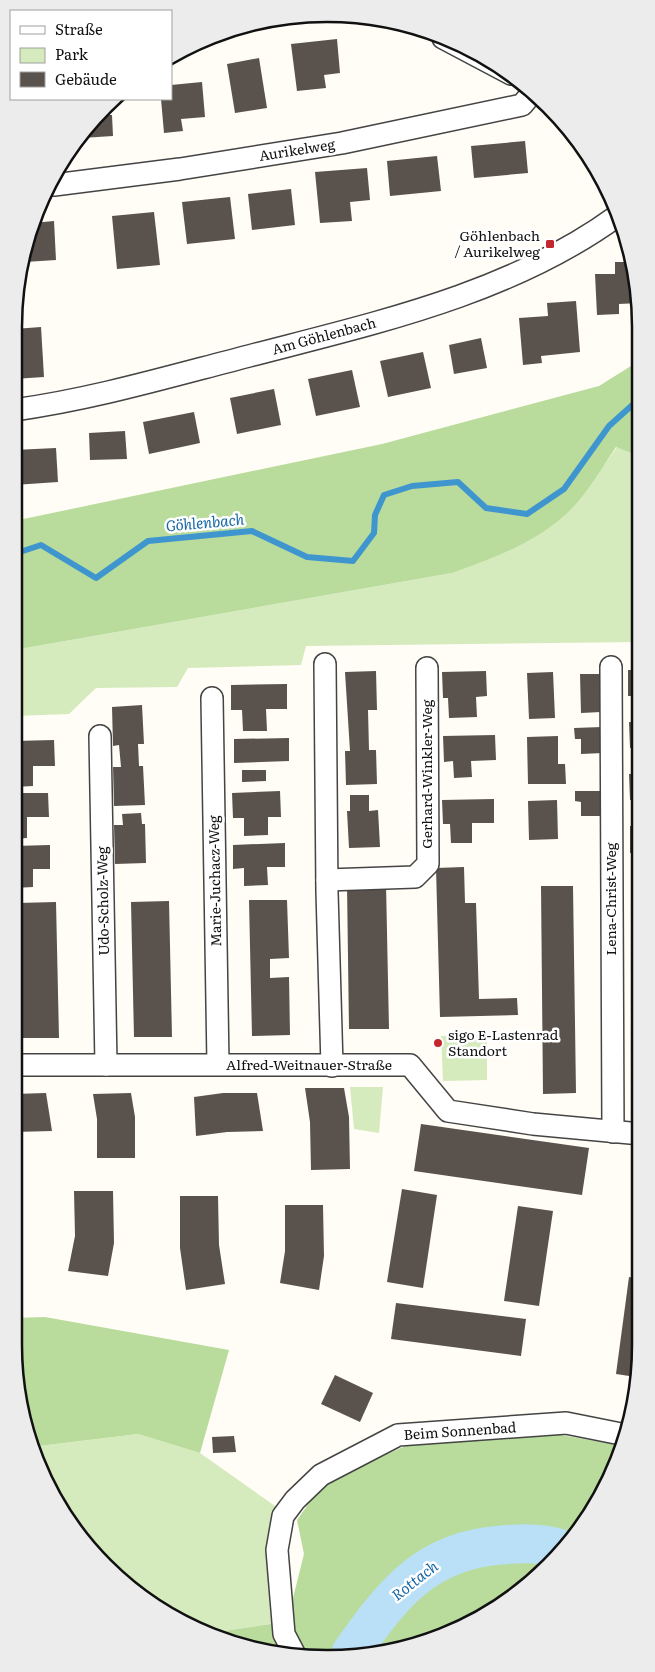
<svg xmlns="http://www.w3.org/2000/svg" width="655" height="1672" viewBox="0 0 655 1672" font-family="Literata,serif">
<style>
.green{fill:#d5ebbd}
.forest{fill:#b9dc9c}
.lines{fill:none;stroke-linecap:round;stroke-linejoin:round}
.stream{stroke:#3f96cf;stroke-width:6}
.river{stroke:#b9e0f7;stroke-width:39}
.building{fill:#5a524d}
.minor-casing{stroke:#444;stroke-width:24}
.minor{stroke:#fff;stroke-width:21}
.poi-dot{fill:#c4262e;stroke:#fff;stroke-width:2}
.labels{text-anchor:middle;stroke-width:5;stroke-linejoin:round;paint-order:stroke}
.street-label{font-size:14px;fill:#111;stroke:#fff}
.poi-label{font-size:14px;fill:#111;stroke:#fff;text-anchor:end}
.water-label{font-size:15px;font-style:italic;fill:#1768a6;stroke:#fff}
.rim{fill:none;stroke:#111;stroke-width:2.5}
</style>
<rect width="100%" height="100%" fill="#fffdf5"/>
<!-- green -->
<g class="green">
<path d="M617,447L639,456V642L306,646L301,665L188,668L177,687L96,688L69,714L14,716V650L452,573L576,503Z"/>
<path d="M487,1035V1080L443,1081L441,1036Z"/>
<path d="M350,1087H383L379,1133L354,1129Z"/>
<path d="M138,1434L200,1453L275,1506L277,1516V1623L217,1632L166,1612L91,1551L31,1447Z"/>
</g>
<!-- forest -->
<g class="forest">
<path d="M639,361V456L616,447C603,466 591,487 576,504C542,541 498,556 452,573L14,650V521L382,444L599,386Z"/>
<path d="M45,1317L229,1350L200,1453L138,1434L31,1447L14,1345V1318Z"/>
<path d="M490,1428L561,1435L624,1446L576,1536L502,1606L389,1652L286,1656L281,1654L280,1640L284,1634L304,1554L297,1520L324,1482L410,1444Z"/>
<path d="M277,1623L279,1653L217,1632Z"/>
</g>
<g class="lines">
<!-- stream -->
<path class="stream" d="M14,554L41,545L96,578L148,541L252,531L307,557L353,561L374,533L375,515L384,495L412,486L458,482L486,508L527,514L564,489L609,426L639,399"/>
<!-- river -->
<path class="river" d="M351,1653C392,1595 425,1550 502,1545C522,1543 543,1543 562,1549"/>
</g>
<!-- building -->
<g class="building">
<path d="M337,39L340,73L324,75L326,88L297,91L291,44Z"/>
<path d="M259,58L267,108L235,113L227,64Z"/>
<path d="M202,82L205,117L181,119L183,131L164,133L161,99H171V85Z"/>
<path d="M107,109V115H112L113,136L82,138L91,121Z"/>
<path d="M525,141L528,173L474,178L471,146Z"/>
<path d="M437,156L441,191L390,196L387,161Z"/>
<path d="M367,168L370,200L350,202L352,221L320,223L315,172Z"/>
<path d="M291,189L295,225L252,230L248,194Z"/>
<path d="M230,197L235,239L187,244L182,202Z"/>
<path d="M154,212L160,265L117,269L112,216Z"/>
<path d="M54,221L56,260L25,262L33,223Z"/>
<path d="M615,262H631L639,286V303L619,304V314L597,315L595,274H615Z"/>
<path d="M576,301L580,352L541,356L542,363L523,365L519,318L548,316L547,303Z"/>
<path d="M41,327L44,377L14,379V329Z"/>
<path d="M481,338L487,368L454,374L449,345Z"/>
<path d="M423,352L431,388L388,397L380,361Z"/>
<path d="M352,370L360,407L316,416L308,379Z"/>
<path d="M274,389L281,425L237,434L230,398Z"/>
<path d="M194,412L200,443L149,454L143,422Z"/>
<path d="M125,431L127,459L90,460L89,433Z"/>
<path d="M56,448L58,482L14,485V450Z"/>
<rect x="628" y="670" width="12" height="26"/>
<path d="M376,671L377,710H368L369,750H376L377,784L346,785L345,751H350L345,672Z"/>
<path d="M486,671L487,696L476,697L477,717L449,718L448,698H443L442,672Z"/>
<path d="M553,672L555,718L529,719L527,673Z"/>
<path d="M580,674H601V712L581,713Z"/>
<path d="M287,684V709H266L267,731H243L242,710H231V685Z"/>
<path d="M142,705L144,744H138L139,766H143L145,805L114,806L113,767H121L119,745L113,746L112,707Z"/>
<path d="M629,722H640V748H630Z"/>
<path d="M602,727L603,753L581,754V739H575L574,728Z"/>
<path d="M495,735L496,760L471,761L472,777L454,778L453,761L444,762L443,736Z"/>
<path d="M558,736V764H565L566,784H528L527,737Z"/>
<path d="M289,738V761L234,763V739Z"/>
<path d="M54,740L55,766H33V786L14,787V741Z"/>
<path d="M242,770H266V781L242,782Z"/>
<path d="M629,774H640V799L630,800Z"/>
<path d="M280,791L281,817H268V835L244,836V818H233L232,793Z"/>
<path d="M575,791H602V816H581V802L575,801Z"/>
<path d="M14,793H48L49,817H27V838L14,839Z"/>
<path d="M350,795H369V811L378,810L380,847L349,848L347,811H350Z"/>
<path d="M494,799V823H472V843H451L450,824H443L442,800Z"/>
<path d="M557,800L558,839L529,840L528,801Z"/>
<path d="M141,813L142,824H145L146,863L115,864L114,825H123L122,814Z"/>
<rect x="630" y="826" width="10" height="27"/>
<path d="M285,843V867H267L268,885L244,886V868L233,869V845Z"/>
<path d="M50,845V869H33V887L14,888V846Z"/>
<path d="M464,867L465,903H476L479,999L517,998L518,1015L440,1017L436,868Z"/>
<path d="M386,884L389,1029H349L347,885Z"/>
<path d="M541,886H573L576,1093L543,1094Z"/>
<path d="M249,900H287L289,958L270,959V978L289,977L290,1035L252,1036Z"/>
<path d="M169,901L172,1037H134L131,902Z"/>
<path d="M56,902L59,1038H21L18,903Z"/>
<rect x="436" y="1039" width="4" height="8"/>
<path d="M305,1088H344L349,1117L350,1169L311,1170L310,1122Z"/>
<path d="M46,1093L52,1131L14,1132V1094Z"/>
<path d="M131,1093L135,1117V1158H97V1119L93,1094Z"/>
<path d="M223,1093H257L263,1131L227,1132L196,1136L194,1097Z"/>
<path d="M421,1124L589,1148L582,1195L414,1171Z"/>
<path d="M402,1189L437,1195L423,1288L387,1282Z"/>
<path d="M74,1191H113L114,1243L108,1276L68,1271L75,1236Z"/>
<path d="M180,1196H218L219,1245L225,1284L186,1290L180,1248Z"/>
<path d="M285,1205H323L324,1256L319,1290L280,1283L285,1251Z"/>
<path d="M518,1206L553,1211L539,1306L504,1301Z"/>
<path d="M629,1277L641,1279V1344L636,1377L616,1374Z"/>
<path d="M396,1303L526,1319L521,1356L391,1339Z"/>
<path d="M335,1375L373,1393L360,1422L321,1404Z"/>
<path d="M234,1436L236,1452L213,1453L212,1437Z"/>
</g>
<g class="lines">
<defs>
<g id="minor">
<path d="M443,38L511,74"/>
<path d="M54,185L180,169L342,143L522,105L532,93"/>
<path d="M14,410C94,399 171,376 249,356C375,323 510,294 617,216"/>
<path d="M325,664L327,892L332,1066"/>
<path d="M611,667L613,1132"/>
<path d="M212,698L218,1064"/>
<path d="M100,736L106,1065"/>
<path d="M327,880L415,877L428,864L427,668"/>
<path d="M14,1065H410L448,1111L533,1124L641,1134"/>
<path d="M295,1655L284,1634L277,1550L283,1516L295,1500L321,1475L398,1435L566,1423L626,1435"/>
</g>
</defs>
<!-- minor casing -->
<use href="#minor" class="minor-casing"/>
<!-- minor -->
<use href="#minor" class="minor"/>
</g>
<!-- markers -->
<g class="poi-dot">
<rect x="545" y="239" width="10" height="10" rx="2.5"/>
<circle cx="438" cy="1043" r="5"/>
</g>
<g class="labels">
<!-- street labels -->
<g class="street-label">
<text transform="translate(297 150) rotate(-9)" y="5">Aurikelweg</text>
<text transform="translate(324 336) rotate(-15)" y="5">Am Göhlenbach</text>
<text transform="translate(427 774) rotate(-90)" y="5">Gerhard-Winkler-Weg</text>
<text transform="translate(215 881) rotate(-91)" y="5">Marie-Juchacz-Weg</text>
<text transform="translate(611 899) rotate(-90)" y="5">Lena-Christ-Weg</text>
<text transform="translate(103 901) rotate(-91)" y="5">Udo-Scholz-Weg</text>
<text x="309" y="1070">Alfred-Weitnauer-Straße</text>
<text transform="translate(460 1431) rotate(-4)" y="5">Beim Sonnenbad</text>
</g>
<!-- poi labels -->
<g class="poi-label">
<text x="540" y="241">Göhlenbach<tspan x="540" dy="16">/ Aurikelweg</tspan></text>
<text x="448" y="1040" text-anchor="start">sigo E-Lastenrad<tspan x="448" dy="16">Standort</tspan></text>
</g>
<!-- water labels -->
<g class="water-label">
<text transform="translate(205 523) rotate(-5)" y="5">Göhlenbach</text>
<text transform="translate(415 1581) rotate(-38)" y="5">Rottach</text>
</g>
</g>
<!-- crop -->
<path d="M0 0H655V1672H0ZM327 22H327A305 305 0 0 1 632 327V1345A305 305 0 0 1 327 1650H327A305 305 0 0 1 22 1345V327A305 305 0 0 1 327 22Z" fill="#ececec" fill-rule="evenodd"/>
<path class="rim" d="M327 22H327A305 305 0 0 1 632 327V1345A305 305 0 0 1 327 1650H327A305 305 0 0 1 22 1345V327A305 305 0 0 1 327 22Z"/>
<!-- legend -->
<rect x="10" y="10" width="162" height="90" fill="#ffffff" stroke="#a0a0a0"/>
<rect x="20" y="26" width="25" height="8" fill="#ffffff" stroke="#a0a0a0"/>
<text x="55" y="35" font-size="15" fill="#111111">Straße</text>
<rect x="20" y="48" width="25" height="15" fill="#d5ebbd" stroke="#a0a0a0"/>
<text x="55" y="60" font-size="15" fill="#111111">Park</text>
<rect x="20" y="72" width="25" height="15" fill="#5a524d" stroke="#a0a0a0"/>
<text x="55" y="85" font-size="15" fill="#111111">Gebäude</text>
</svg>
